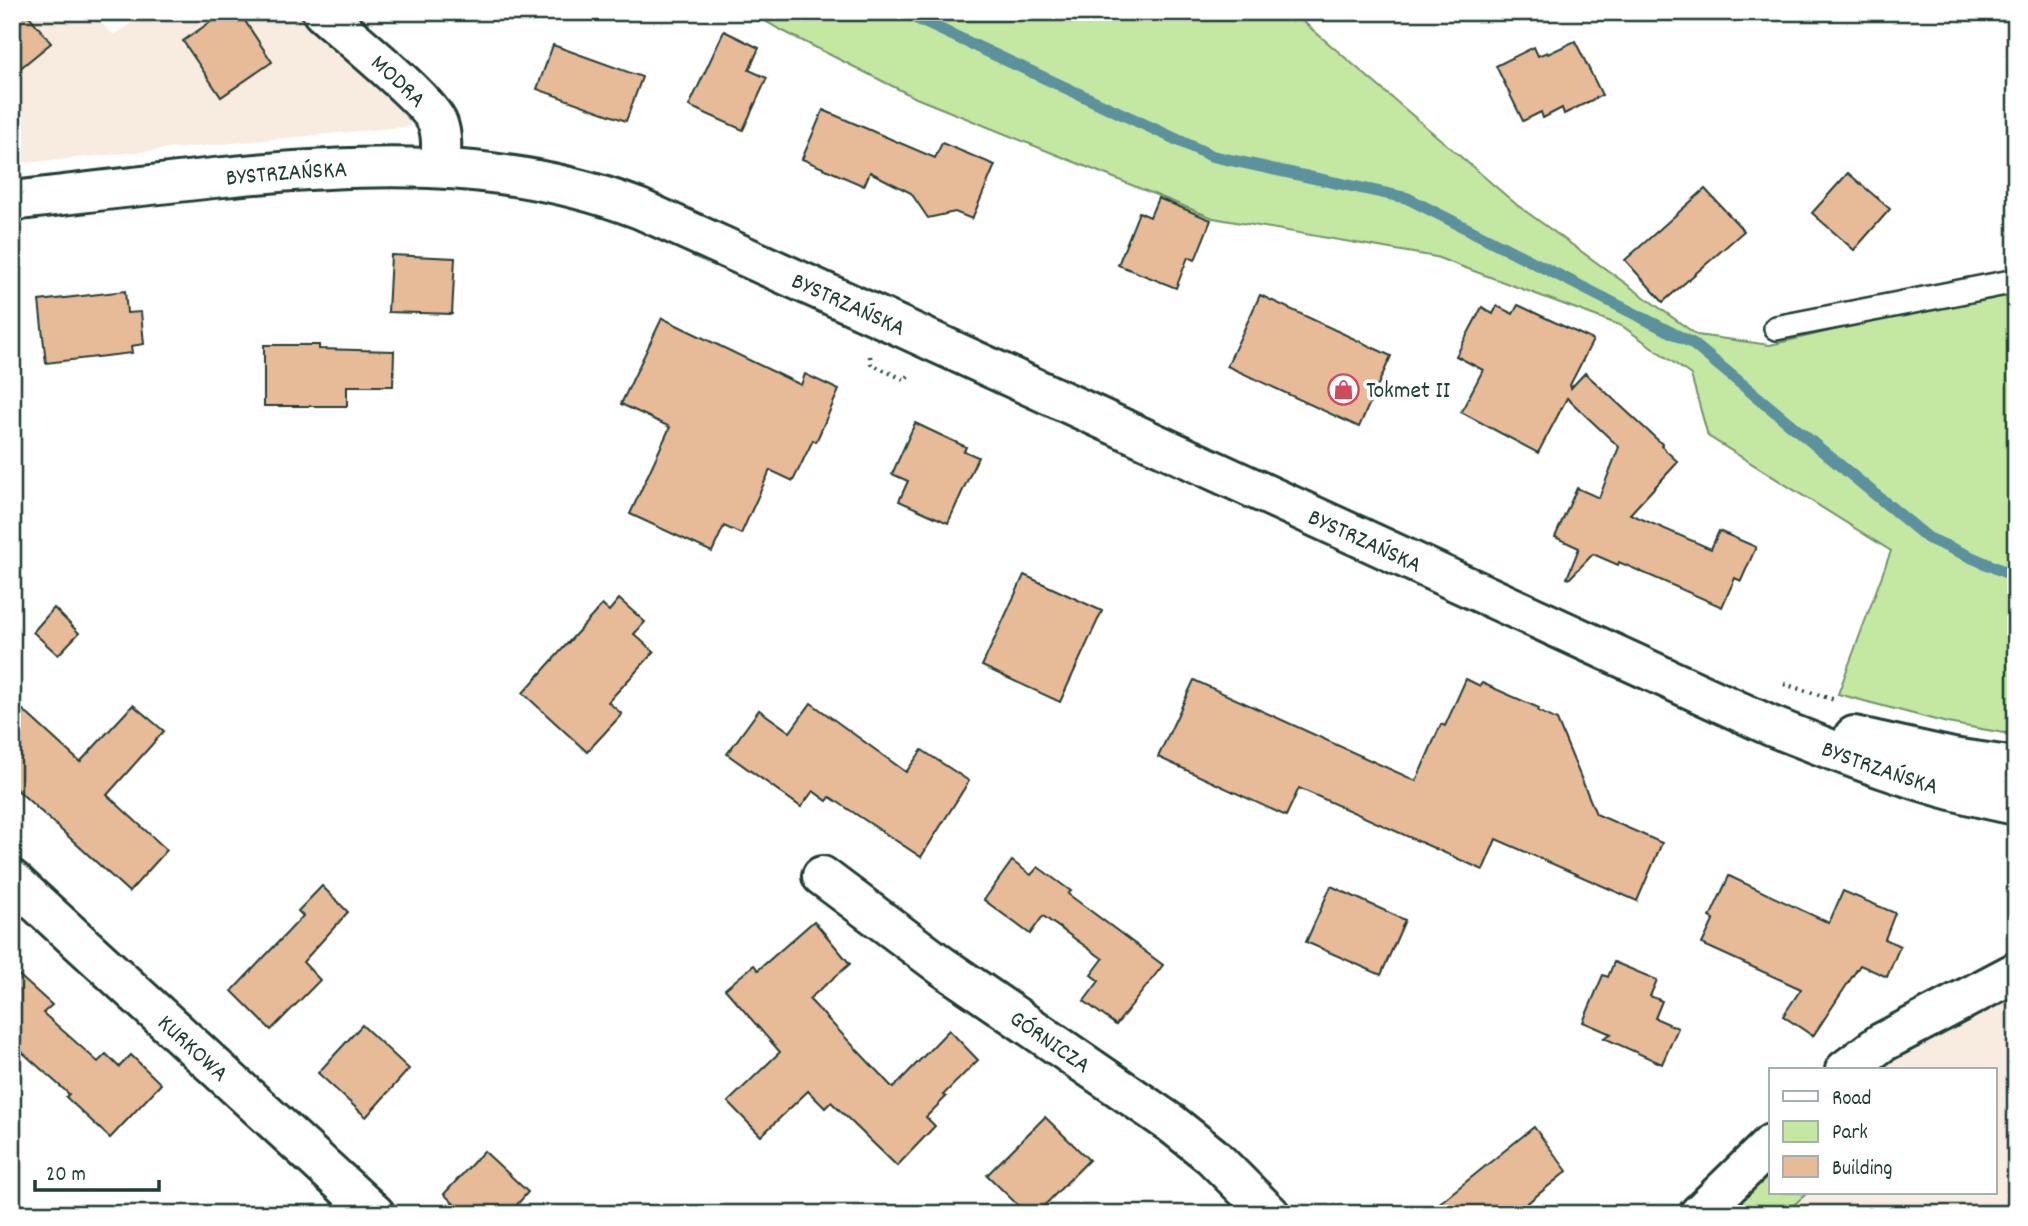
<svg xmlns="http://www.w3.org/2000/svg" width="2028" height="1226" viewBox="0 0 2028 1226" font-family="Dekko,sans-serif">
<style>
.built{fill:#f8ebe0}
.green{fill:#c4e8a2;stroke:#72926b;stroke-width:2}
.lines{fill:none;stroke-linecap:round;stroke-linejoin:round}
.stream{stroke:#5b919e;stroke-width:12}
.building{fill:#e8bb98;stroke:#1f3d34;stroke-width:2}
.lane-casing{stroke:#1f3d34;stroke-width:28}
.street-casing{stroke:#1f3d34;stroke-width:44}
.secondary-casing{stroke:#1f3d34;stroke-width:44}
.path{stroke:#1f3d34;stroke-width:4.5;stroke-dasharray:2 5;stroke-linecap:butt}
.lane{stroke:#fff;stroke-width:23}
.street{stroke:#fff;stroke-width:38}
.secondary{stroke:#fff;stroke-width:38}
.labels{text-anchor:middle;stroke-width:7;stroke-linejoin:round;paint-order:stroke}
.street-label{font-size:24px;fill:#1f3d34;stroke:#fff}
.poi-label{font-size:24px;fill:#1f3d34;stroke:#fff;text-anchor:start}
</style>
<rect width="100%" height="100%" fill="#fff"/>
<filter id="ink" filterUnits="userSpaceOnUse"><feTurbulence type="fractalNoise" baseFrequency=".0143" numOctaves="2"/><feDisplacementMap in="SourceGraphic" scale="14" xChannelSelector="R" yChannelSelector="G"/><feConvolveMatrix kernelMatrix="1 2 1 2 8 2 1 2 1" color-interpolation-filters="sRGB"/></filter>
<g filter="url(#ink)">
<!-- built -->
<g class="built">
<path d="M12,12H89L114,35L148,12H308L413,103L410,126L12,164Z"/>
<path d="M2016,990V1214H1784L1807,1193H1995V1070H1865Z"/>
</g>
<!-- green -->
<g class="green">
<path d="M750,12H1292L1517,205L1697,335L1770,345L2005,290L2016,350V735L1947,723L1838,694L1891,551L1708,436L1691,375L1622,326L1436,257L1213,218L916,98L779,29Z"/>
<path d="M1771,1163V1193H1807L1784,1214H1718Z"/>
</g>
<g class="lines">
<!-- stream -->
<path class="stream" d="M903,12L1212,156L1407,198L1692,343L1928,538L2016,577"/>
</g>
<!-- building -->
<g class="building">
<path d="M12,12H26L51,43L12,75Z"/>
<path d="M225,12H239L272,62L221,97L183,41Z"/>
<path d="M724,31L759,48L749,70L767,78L743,130L689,106Z"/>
<path d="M1575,41L1602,95L1564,114L1562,108L1543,118L1541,112L1523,121L1496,66L1534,47L1538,56L1547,52L1548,54Z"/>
<path d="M553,45L642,77L626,121L537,89Z"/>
<path d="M823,110L935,158L942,143L995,165L972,219L955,212L928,218L911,193L870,172L864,186L802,159Z"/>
<path d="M1848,173L1890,209L1854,250L1812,213Z"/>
<path d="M1705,189L1744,231L1663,302L1625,260Z"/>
<path d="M1158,198L1211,220L1195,260L1188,257L1176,288L1118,265L1139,212L1150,217Z"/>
<path d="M391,255L455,258L452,314L388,312Z"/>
<path d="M125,291L127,313L141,312L144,344L131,346L132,353L46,363L39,301Z"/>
<path d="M1260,295L1391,356L1359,427L1227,366Z"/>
<path d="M1518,305L1593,340L1570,385L1571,388L1585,373L1662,444L1661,446L1678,462L1630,514L1711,549L1719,531L1756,547L1741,581L1735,578L1722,607L1619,562L1618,565L1593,554L1569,579L1567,578L1579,548L1555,537L1577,488L1599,498L1619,447L1567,398L1538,453L1461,412L1483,370L1456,356L1482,307L1493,314L1497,306L1513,314Z"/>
<path d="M662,318L801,385L805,374L839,390L816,442L813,440L793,481L770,470L741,534L724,526L712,552L630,514L670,427L621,404Z"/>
<path d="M264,345H319V349L394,351L393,386H347V406H264Z"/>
<path d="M915,423L966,447L964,451L978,457L948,523L899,501L908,481L892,474Z"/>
<path d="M1024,575L1102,611L1060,702L982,666Z"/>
<path d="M619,599L645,622L634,634L654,652L608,702L622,714L587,752L523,693L602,605L609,611Z"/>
<path d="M54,608L79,633L58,655L33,632Z"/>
<path d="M1466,679L1480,686L1482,683L1539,708L1538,711L1557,720L1596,814L1662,843L1637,901L1496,839L1483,870L1299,788L1286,816L1158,757L1194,680L1416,781L1441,724L1445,726Z"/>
<path d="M12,700L80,762L133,705L164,731L107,795L167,850L129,892L12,785Z"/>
<path d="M811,703L906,772L922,750L969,781L921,857L830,797L827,801L813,791L801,807L727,754L759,710L790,732Z"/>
<path d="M1012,861L1031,875L1038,867L1071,891L1068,894L1163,965L1116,1025L1084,1001L1099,981L1091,975L1103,959L1043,916L1030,934L984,900Z"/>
<path d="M1729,876L1829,923L1843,891L1895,913L1885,939L1900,946L1887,977L1860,965L1813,1036L1783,1016L1801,989L1702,944L1714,919L1710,917Z"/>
<path d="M322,886L348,912L303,962L320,980L271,1030L232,991L303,916L298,911Z"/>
<path d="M1331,886L1405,920L1381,975L1306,942Z"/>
<path d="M814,921L850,964L809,999L893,1088L949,1030L978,1060L943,1095L946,1097L926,1117L935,1126L897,1166L831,1102L825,1108L808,1091L761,1136L728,1102L780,1052L725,989L754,965L758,970Z"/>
<path d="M1614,962L1657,980L1650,996L1662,1001L1655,1018L1678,1028L1662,1064L1604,1038L1611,1034L1583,1022L1603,975L1608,977Z"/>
<path d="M12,969L52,1005L43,1013L98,1062L106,1054L119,1067L131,1055L161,1084L110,1138L66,1097L69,1094L12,1043Z"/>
<path d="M362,1025L409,1069L366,1117L318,1073Z"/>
<path d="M1045,1117L1089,1160L1036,1214H1027L987,1175Z"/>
<path d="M1534,1127L1567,1171L1514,1214H1426Z"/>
<path d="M484,1151L528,1192L509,1214H464L444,1194Z"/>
</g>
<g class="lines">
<defs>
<path id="lane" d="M1776,328L2016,281"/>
<g id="street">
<path id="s1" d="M322,12C345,33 430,101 438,124C443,138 441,153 440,167"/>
<path id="s2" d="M822,876L942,966L1172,1124L1212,1156L1270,1214"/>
<path id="s3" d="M12,880L375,1214"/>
<path d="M1845,1070L1881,1043L2016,972"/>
<path d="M1699,1214L1771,1144"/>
</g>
<g id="secondary">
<path id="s4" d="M12,201C79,193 147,185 214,178C358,163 503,156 640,209L906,329L1771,726C1851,758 1931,789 2016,805"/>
<path d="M1854,736L1953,758L2016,767"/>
</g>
</defs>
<!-- lane casing -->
<use href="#lane" class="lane-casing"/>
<!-- street casing -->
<use href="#street" class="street-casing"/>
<!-- secondary casing -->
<use href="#secondary" class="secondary-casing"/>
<!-- path -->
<g class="path">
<path d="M870,356L871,364L905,380L910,374"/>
<path d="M1784,684L1835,700"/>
</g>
<!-- lane -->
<use href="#lane" class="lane"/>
<!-- street -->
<use href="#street" class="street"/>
<!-- secondary -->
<use href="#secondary" class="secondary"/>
</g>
</g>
<!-- icons -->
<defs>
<symbol id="shop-ring" viewBox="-11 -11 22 22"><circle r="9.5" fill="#fff" stroke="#d1495b" stroke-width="1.5"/><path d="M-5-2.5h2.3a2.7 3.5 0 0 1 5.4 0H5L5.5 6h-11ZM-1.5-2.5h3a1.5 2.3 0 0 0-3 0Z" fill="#d1495b"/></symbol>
</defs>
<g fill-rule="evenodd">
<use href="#shop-ring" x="1326" y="372" width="35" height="35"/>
</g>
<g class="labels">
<!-- street labels -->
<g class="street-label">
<text dy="8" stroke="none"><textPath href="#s1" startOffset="103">MODRA</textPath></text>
<text dy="8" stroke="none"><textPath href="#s4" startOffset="276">BYSTRZAŃSKA</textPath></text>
<text dy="8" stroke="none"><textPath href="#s4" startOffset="864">BYSTRZAŃSKA</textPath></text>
<text dy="8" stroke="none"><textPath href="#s4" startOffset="1432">BYSTRZAŃSKA</textPath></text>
<text dy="8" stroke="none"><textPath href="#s4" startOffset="1995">BYSTRZAŃSKA</textPath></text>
<text dy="8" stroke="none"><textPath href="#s2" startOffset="282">GÓRNICZA</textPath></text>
<text dy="8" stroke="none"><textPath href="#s3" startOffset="247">KURKOWA</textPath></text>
</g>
<!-- poi labels -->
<g class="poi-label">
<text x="1366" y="397">Tokmet II</text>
</g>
</g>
<!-- margin -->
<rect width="2028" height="1226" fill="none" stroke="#fff" stroke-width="42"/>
<rect x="21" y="21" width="1986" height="1184" fill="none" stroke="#1f3d34" stroke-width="2.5" filter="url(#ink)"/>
<!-- legend -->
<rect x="1769" y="1068" width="228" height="126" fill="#ffffff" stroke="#a5b1ae" stroke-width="2"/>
<rect x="1783" y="1091" width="35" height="10" fill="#ffffff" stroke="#a5b1ae" stroke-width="2"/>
<text x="1832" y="1104" font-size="21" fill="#1f3d34">Road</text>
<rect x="1783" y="1121" width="35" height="21" fill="#c4e8a2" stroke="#a5b1ae" stroke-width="2"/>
<text x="1832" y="1138" font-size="21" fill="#1f3d34">Park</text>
<rect x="1783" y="1156" width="35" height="21" fill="#e8bb98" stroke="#a5b1ae" stroke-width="2"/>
<text x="1832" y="1174" font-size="21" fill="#1f3d34">Building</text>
<!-- scale -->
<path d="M35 1180v10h124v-10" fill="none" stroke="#1f3d34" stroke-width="3.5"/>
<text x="46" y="1180" font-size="21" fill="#1f3d34" stroke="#ffffff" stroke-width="5" paint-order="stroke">20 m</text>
</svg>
